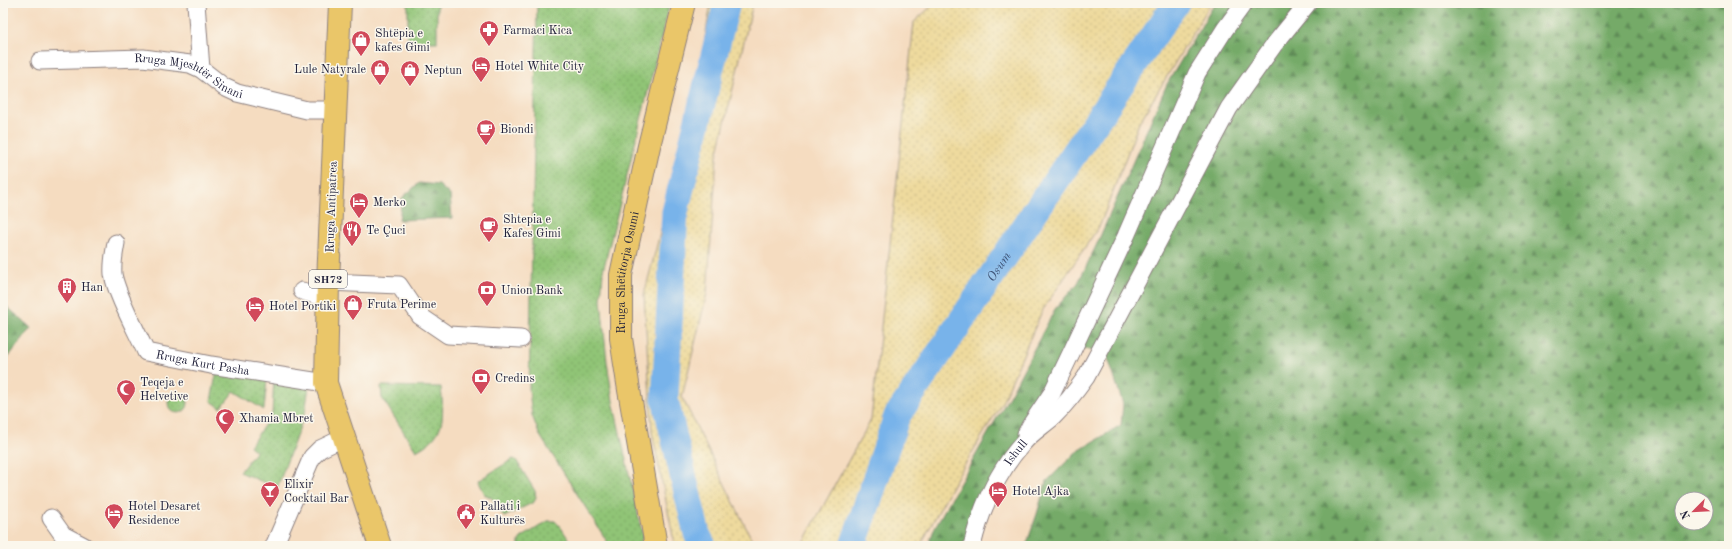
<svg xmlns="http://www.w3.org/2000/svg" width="1732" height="549" viewBox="0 0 1732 549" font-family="'Old Standard TT',serif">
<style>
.grass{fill:url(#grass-dots);stroke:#597358}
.forest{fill:url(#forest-firs);stroke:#4b6651;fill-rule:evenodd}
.sand{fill:url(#sand-dots);stroke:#887e6c}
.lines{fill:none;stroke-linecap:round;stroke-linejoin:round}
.river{stroke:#78b3ea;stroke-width:27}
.minor-casing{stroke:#8c7f7e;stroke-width:19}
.major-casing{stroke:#8c7f7e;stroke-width:24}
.minor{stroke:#fff;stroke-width:17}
.major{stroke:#eac669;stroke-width:22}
.labels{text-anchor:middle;stroke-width:3;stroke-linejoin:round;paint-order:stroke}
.shield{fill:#fbf7ec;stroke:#636270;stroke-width:1}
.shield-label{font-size:11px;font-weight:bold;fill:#22223b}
.poi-label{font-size:12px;fill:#22223b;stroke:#fbf7ec;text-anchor:start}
.street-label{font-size:12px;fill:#22223b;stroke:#fbf7ec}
.water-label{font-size:13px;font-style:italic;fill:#405578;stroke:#fbf7ec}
</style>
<defs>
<pattern id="grass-dots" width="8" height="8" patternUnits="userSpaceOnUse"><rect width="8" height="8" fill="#90c476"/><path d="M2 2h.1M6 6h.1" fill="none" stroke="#7ca867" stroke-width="1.8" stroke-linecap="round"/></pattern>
<pattern id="forest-firs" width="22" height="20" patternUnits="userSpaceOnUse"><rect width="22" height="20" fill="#74aa67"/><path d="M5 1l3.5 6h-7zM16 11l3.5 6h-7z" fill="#5f8a56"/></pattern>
<pattern id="sand-dots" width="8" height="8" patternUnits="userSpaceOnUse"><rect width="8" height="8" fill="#eeda9e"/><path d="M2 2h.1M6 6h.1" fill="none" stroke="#ccbb89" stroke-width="1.8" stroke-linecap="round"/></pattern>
</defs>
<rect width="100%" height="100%" fill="#fbf7ec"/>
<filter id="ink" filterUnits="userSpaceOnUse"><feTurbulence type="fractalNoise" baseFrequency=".025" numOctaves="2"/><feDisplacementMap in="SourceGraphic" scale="8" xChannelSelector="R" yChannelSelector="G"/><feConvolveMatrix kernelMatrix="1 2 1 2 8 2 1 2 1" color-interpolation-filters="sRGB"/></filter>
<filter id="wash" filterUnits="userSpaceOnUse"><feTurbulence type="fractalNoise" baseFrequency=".012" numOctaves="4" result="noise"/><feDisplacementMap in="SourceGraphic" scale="16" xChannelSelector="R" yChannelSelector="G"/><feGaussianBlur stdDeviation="0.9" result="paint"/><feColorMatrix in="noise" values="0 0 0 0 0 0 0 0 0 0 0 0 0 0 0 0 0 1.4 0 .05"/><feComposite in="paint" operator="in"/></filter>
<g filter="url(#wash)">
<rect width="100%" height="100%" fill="#f5dcc0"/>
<!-- grass -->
<g class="grass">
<rect x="408" y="3" width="29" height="39"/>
<path d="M537,3H670L603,271L601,300L607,362L613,401L645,546H610L539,434L532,415L529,390Z"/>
<path d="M217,370L267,379L264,410L234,391L221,408L211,401Z"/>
<path d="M274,378L309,386L305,413L277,488L240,472L256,451L250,446L272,414Z"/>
<path d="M381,386L441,387C444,417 446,436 416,451L382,398Z"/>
<circle cx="178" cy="403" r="10"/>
<path d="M513,459L516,460L535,491L536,498L534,502L504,517L492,498L484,494L478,482L479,480Z"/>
<path d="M548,521H555L560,526L573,546H519V541L521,538Z"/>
</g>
<!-- forest -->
<g class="forest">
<path d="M1215,3H1729V546H1026L1037,514L1046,482L1075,453L1121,425L1123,404L1107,355L1068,344L968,546H928L935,527L1011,393L1055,309L1078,283L1096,246L1167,84ZM1682,499H1706V523H1682Z"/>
<path d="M419,183L439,185L450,195L452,218L399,220L402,198Z"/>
<path d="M3,303L31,328L3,364Z"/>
</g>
<!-- sand -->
<g class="sand">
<path d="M711,3H753L717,156L707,293L682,397L755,546H675L652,432L644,295L693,106Z"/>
<path d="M935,3H1211L1139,123L1100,225L1042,311L1002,403L953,484L920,546H801L871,420L914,22Z"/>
</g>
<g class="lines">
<!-- river -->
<g class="river">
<path d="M703,546L697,534L665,399L675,212L727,3"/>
<path id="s1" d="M853,546L897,416L1176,3"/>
</g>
</g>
</g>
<g filter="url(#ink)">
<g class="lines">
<defs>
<g id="minor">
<path d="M196,3L201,69"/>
<path id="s2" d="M40,61L143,58L190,64L201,69L224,87L237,93L307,110H335"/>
<path id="s3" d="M116,243C114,254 112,263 113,274C116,294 137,332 146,352L211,365L326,383"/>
<path d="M328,282L399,285L420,316L448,335L521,339"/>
<path d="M302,291L329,299"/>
<path d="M1026,434L1030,426L1052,393L1072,351L1126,236L1197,73L1225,29L1244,3"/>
<path d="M51,518L63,535L84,546"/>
<path d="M274,546L312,457L320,449L343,438"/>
<path id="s4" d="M972,546C981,509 997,472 1023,443C1031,433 1043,426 1053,417C1065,405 1076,391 1086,377L1229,108L1273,46L1308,3"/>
</g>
<g id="major">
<path d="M340,3L328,282L326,383L380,546"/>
<path id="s5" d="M656,546L629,390L621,338V275L649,146L684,3"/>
</g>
</defs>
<!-- minor casing -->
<use href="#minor" class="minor-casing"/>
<!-- major casing -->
<use href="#major" class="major-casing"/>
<!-- minor -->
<use href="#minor" class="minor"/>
<!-- major -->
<use href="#major" class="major"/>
</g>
</g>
<!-- icons -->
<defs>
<symbol id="pharmacy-pin" viewBox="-11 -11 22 30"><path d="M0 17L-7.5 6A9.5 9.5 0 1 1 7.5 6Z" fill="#d1495b" stroke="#fbf7ec"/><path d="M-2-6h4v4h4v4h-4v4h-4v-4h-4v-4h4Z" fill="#fff"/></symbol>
<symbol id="shop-pin" viewBox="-11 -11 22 30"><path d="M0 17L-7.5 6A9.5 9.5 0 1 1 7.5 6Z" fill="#d1495b" stroke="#fbf7ec"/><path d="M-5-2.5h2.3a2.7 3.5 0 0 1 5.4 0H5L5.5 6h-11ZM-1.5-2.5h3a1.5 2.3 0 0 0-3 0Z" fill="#fff"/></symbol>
<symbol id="hotel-pin" viewBox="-11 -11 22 30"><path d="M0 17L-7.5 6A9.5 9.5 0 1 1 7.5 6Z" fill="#d1495b" stroke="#fbf7ec"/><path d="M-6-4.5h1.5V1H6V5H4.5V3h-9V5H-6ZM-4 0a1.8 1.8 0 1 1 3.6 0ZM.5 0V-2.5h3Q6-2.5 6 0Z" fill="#fff"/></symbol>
<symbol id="cafe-pin" viewBox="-11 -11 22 30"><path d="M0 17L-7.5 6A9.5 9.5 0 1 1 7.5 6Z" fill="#d1495b" stroke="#fbf7ec"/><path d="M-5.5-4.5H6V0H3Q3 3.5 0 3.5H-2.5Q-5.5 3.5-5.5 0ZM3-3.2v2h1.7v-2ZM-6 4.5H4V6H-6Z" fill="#fff"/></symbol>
<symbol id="restaurant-pin" viewBox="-11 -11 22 30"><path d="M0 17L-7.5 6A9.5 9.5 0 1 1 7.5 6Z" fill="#d1495b" stroke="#fbf7ec"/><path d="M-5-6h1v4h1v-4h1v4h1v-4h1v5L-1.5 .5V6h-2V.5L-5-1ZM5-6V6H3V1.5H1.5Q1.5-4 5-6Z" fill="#fff"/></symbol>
<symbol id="building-pin" viewBox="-11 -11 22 30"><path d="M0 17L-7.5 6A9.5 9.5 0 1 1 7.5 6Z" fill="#d1495b" stroke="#fbf7ec"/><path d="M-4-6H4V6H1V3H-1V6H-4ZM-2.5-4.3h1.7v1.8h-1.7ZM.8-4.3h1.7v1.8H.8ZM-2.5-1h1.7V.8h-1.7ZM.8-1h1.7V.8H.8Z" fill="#fff"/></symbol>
<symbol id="bank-pin" viewBox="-11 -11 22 30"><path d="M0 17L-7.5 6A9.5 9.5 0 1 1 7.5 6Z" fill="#d1495b" stroke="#fbf7ec"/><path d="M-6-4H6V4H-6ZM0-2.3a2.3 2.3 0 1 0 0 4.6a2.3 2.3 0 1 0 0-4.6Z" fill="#fff"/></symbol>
<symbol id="mosque-pin" viewBox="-11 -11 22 30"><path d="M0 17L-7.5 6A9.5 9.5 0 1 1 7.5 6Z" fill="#d1495b" stroke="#fbf7ec"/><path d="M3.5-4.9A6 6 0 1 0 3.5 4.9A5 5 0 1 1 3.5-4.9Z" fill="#fff"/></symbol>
<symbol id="bar-pin" viewBox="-11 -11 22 30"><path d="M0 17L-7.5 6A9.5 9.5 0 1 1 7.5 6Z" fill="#d1495b" stroke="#fbf7ec"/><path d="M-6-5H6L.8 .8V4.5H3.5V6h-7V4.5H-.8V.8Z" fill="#fff"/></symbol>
<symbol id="civic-pin" viewBox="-11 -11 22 30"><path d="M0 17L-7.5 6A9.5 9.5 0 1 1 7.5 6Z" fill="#d1495b" stroke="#fbf7ec"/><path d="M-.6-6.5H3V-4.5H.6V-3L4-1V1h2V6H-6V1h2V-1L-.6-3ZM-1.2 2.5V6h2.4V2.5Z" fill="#fff"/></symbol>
</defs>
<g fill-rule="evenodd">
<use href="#pharmacy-pin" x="478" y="19" width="22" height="30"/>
<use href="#shop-pin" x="350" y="29" width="22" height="30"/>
<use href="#hotel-pin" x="470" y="55" width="22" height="30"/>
<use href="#shop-pin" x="369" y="58" width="22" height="30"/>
<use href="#shop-pin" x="399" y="59" width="22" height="30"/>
<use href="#cafe-pin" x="475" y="118" width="22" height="30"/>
<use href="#hotel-pin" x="348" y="191" width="22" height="30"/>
<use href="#cafe-pin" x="478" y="215" width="22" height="30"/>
<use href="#restaurant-pin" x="341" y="219" width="22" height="30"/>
<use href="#building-pin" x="56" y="276" width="22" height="30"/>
<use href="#bank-pin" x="476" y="279" width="22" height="30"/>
<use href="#shop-pin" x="342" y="293" width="22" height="30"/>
<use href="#hotel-pin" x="244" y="295" width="22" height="30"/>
<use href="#bank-pin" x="470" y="367" width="22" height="30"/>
<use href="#mosque-pin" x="115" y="378" width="22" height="30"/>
<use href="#mosque-pin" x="214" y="407" width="22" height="30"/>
<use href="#bar-pin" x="259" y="480" width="22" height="30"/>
<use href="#hotel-pin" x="987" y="480" width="22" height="30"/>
<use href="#hotel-pin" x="103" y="502" width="22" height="30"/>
<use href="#civic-pin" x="455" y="502" width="22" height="30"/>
</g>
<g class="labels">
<!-- shield labels -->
<rect class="shield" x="309" y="270" width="38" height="18" rx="3"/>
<g class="shield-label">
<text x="328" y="283">SH72</text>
</g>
<!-- poi labels -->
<g class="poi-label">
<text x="503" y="34">Farmaci Kica</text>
<text x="375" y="37">Shtëpia e<tspan x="375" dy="14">kafes Gimi</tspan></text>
<text x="495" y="70">Hotel White City</text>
<text x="366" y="73" text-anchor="end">Lule Natyrale</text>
<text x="424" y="74">Neptun</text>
<text x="500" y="133">Biondi</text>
<text x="373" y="206">Merko</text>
<text x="503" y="223">Shtepia e<tspan x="503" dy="14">Kafes Gimi</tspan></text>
<text x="366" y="234">Te Çuci</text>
<text x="81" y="291">Han</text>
<text x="501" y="294">Union Bank</text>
<text x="367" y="308">Fruta Perime</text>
<text x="269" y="310">Hotel Portiki</text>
<text x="495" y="382">Credins</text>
<text x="140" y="386">Teqeja e<tspan x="140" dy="14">Helvetive</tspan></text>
<text x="239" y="422">Xhamia Mbret</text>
<text x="284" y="488">Elixir<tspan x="284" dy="14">Cocktail Bar</tspan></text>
<text x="1012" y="495">Hotel Ajka</text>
<text x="128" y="510">Hotel Desaret<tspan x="128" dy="14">Residence</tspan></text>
<text x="480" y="510">Pallati i<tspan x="480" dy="14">Kulturës</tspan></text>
</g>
<!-- street labels -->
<g class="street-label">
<text dy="4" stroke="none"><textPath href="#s2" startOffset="153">Rruga Mjeshtër Sinani</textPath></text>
<text transform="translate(331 207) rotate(-88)" y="4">Rruga Antipatrea</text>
<text dy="4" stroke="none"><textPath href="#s5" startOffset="277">Rruga Shëtitorja Osumi</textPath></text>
<text dy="4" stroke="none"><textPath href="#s3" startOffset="174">Rruga Kurt Pasha</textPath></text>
<text dy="4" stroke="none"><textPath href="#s4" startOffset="104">Ishull</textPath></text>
</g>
<!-- water labels -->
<g class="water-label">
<text dy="5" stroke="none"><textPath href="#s1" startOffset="318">Osum</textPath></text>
</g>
</g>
<!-- margin -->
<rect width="1732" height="549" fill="none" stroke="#fbf7ec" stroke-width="16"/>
<!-- north arrow -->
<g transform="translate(1694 511) rotate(246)"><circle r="19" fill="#fbf7ec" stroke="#a4a2a5"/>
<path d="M0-3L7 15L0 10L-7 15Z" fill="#d1495b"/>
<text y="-6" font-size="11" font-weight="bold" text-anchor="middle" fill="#22223b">N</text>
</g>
</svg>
